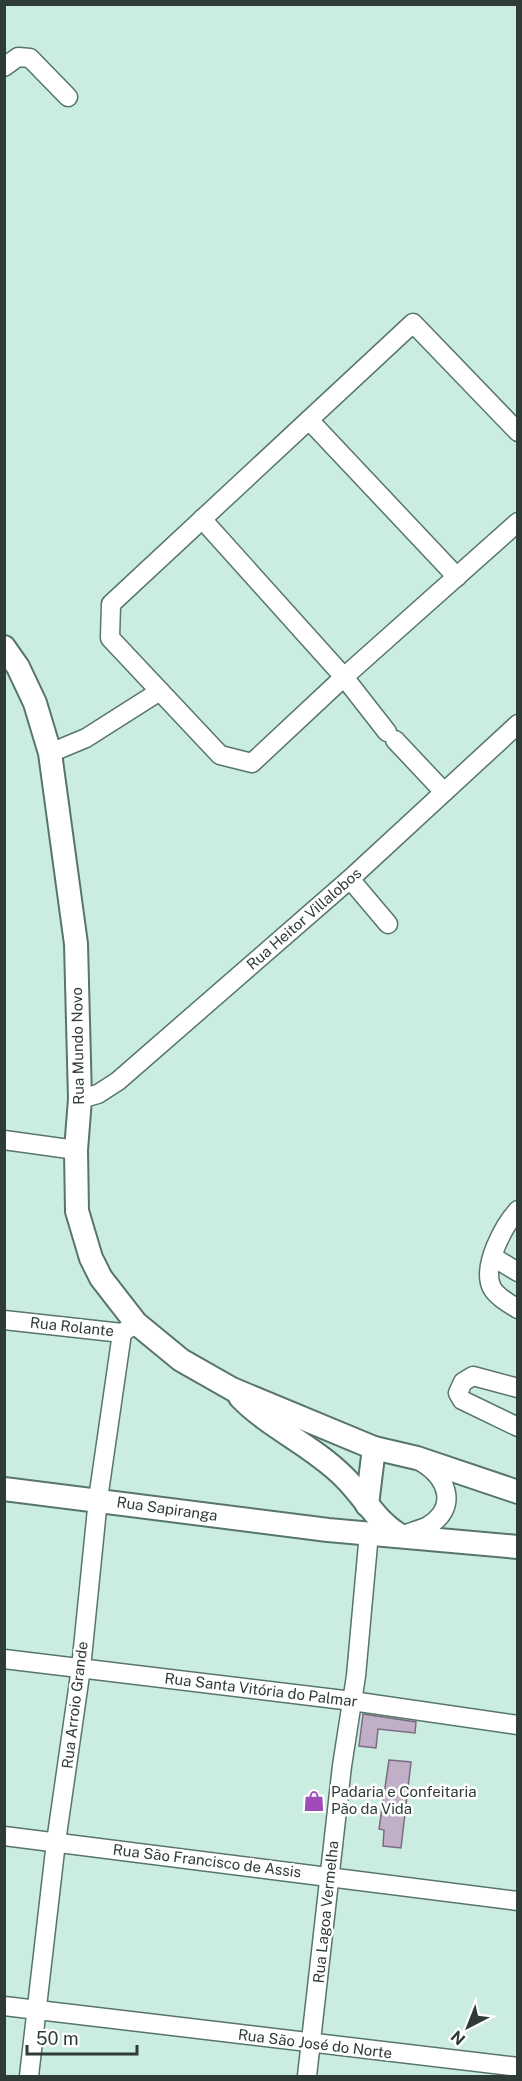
<svg xmlns="http://www.w3.org/2000/svg" width="522" height="2081" viewBox="0 0 522 2081" font-family="'Public Sans',sans-serif">
<style>
.building{fill:#c0afc6;stroke:#7c6c82;stroke-width:1.5}
.lines{fill:none;stroke-linecap:round;stroke-linejoin:round}
.minor-casing{stroke:#57756b;stroke-width:21}
.major-casing{stroke:#57756b;stroke-width:26}
.minor{stroke:#fff;stroke-width:18}
.major{stroke:#fff;stroke-width:22}
.labels{text-anchor:middle;stroke-width:5;stroke-linejoin:round;paint-order:stroke}
.street-label{font-size:15px;fill:#2e3b36;stroke:#fff}
.poi-label{font-size:15px;fill:#2e3b36;stroke:#fff;text-anchor:start}
</style>
<rect width="100%" height="100%" fill="#cbece0"/>
<!-- building -->
<g class="building">
<path d="M363,1714L416,1722L415,1733L378,1729L376,1748L359,1746Z"/>
<path d="M389,1760L411,1762L401,1848L383,1846L384,1830L379,1829Z"/>
</g>
<g class="lines">
<defs>
<g id="minor">
<path d="M4,67L18,57L30,58L68,97"/>
<path d="M309,420L457,577"/>
<path d="M518,432L413,323L111,604L110,638L220,755L252,763L344,677L518,522"/>
<path d="M202,519L344,677L387,732"/>
<path d="M395,740L444,792"/>
<path d="M50,753L86,738L160,691"/>
<path d="M350,879L388,924"/>
<path d="M80,1099L98,1094L118,1081L350,879L518,724"/>
<path d="M4,1140L76,1150"/>
<path d="M518,1210C504,1225 481,1267 492,1288C497,1297 510,1304 518,1309"/>
<path d="M493,1257L518,1272"/>
<path d="M4,1320L122,1333L132,1326"/>
<path d="M518,1388L473,1376L463,1382L458,1393L462,1400L518,1427"/>
<path d="M401,1536C409,1532 420,1530 428,1526C458,1508 448,1479 423,1463"/>
<path d="M4,1659L352,1701L518,1725"/>
<path d="M4,1836L518,1901"/>
<path d="M4,2006L518,2067"/>
<path d="M29,2076L56,1842L81,1668L98,1499L122,1333"/>
<path d="M307,2076L342,1766L356,1676L369,1533"/>
</g>
<g id="major">
<path d="M4,647L18,667L35,703L50,753L76,944L80,1099L76,1150L77,1211L91,1258L101,1278L136,1323L181,1360L232,1389L374,1448L417,1458L518,1492"/>
<path d="M240,1397C270,1428 312,1445 343,1476C364,1496 375,1521 401,1536"/>
<path d="M4,1489L328,1530L518,1547"/>
<path d="M367,1505L374,1448"/>
</g>
</defs>
<!-- minor casing -->
<use href="#minor" class="minor-casing"/>
<!-- major casing -->
<use href="#major" class="major-casing"/>
<!-- minor -->
<use href="#minor" class="minor"/>
<!-- major -->
<use href="#major" class="major"/>
</g>
<!-- icons -->
<defs>
<symbol id="shop-bare" viewBox="-9 -9 18 18"><path d="M-5-2.5h2.3a2.7 3.5 0 0 1 5.4 0H5L5.5 6h-11ZM-1.5-2.5h3a1.5 2.3 0 0 0-3 0Z" fill="#9f4bb9" stroke="#fff" stroke-width="2.5" paint-order="stroke"/></symbol>
</defs>
<g fill-rule="evenodd">
<use href="#shop-bare" x="299" y="1786" width="30" height="30"/>
</g>
<g class="labels">
<!-- street labels -->
<g class="street-label">
<text transform="translate(304 919) rotate(-41)" y="5">Rua Heitor Villalobos</text>
<text transform="translate(78 1046) rotate(-91)" y="5">Rua Mundo Novo</text>
<text transform="translate(72 1327) rotate(6)" y="5">Rua Rolante</text>
<text transform="translate(167 1509) rotate(8)" y="5">Rua Sapiranga</text>
<text transform="translate(261 1690) rotate(7)" y="5">Rua Santa Vitória do Palmar</text>
<text transform="translate(75 1705) rotate(-83)" y="5">Rua Arroio Grande</text>
<text transform="translate(207 1861) rotate(7)" y="5">Rua São Francisco de Assis</text>
<text transform="translate(326 1912) rotate(-84)" y="5">Rua Lagoa Vermelha</text>
<text transform="translate(315 2044) rotate(7)" y="5">Rua São José do Norte</text>
</g>
<!-- poi labels -->
<g class="poi-label">
<text x="331" y="1797">Padaria e Confeitaria<tspan x="331" dy="17">Pão da Vida</tspan></text>
</g>
</g>
<!-- border -->
<rect width="522" height="2081" fill="none" stroke="#2e3b36" stroke-width="12"/>
<!-- north arrow -->
<g transform="translate(468 2027) rotate(222)" stroke="#ffffff" stroke-width="4.5" paint-order="stroke">
<path d="M0-4.5L10 22L0 15L-10 22Z" fill="#2e3b36"/>
<text y="-9" font-size="16" font-weight="bold" text-anchor="middle" fill="#2e3b36">N</text>
</g>
<!-- scale -->
<path d="M27 2045v9h110v-9" fill="none" stroke="#2e3b36" stroke-width="3"/>
<text x="36" y="2045" font-size="18" fill="#2e3b36" stroke="#ffffff" stroke-width="4.5" paint-order="stroke">50 m</text>
</svg>
